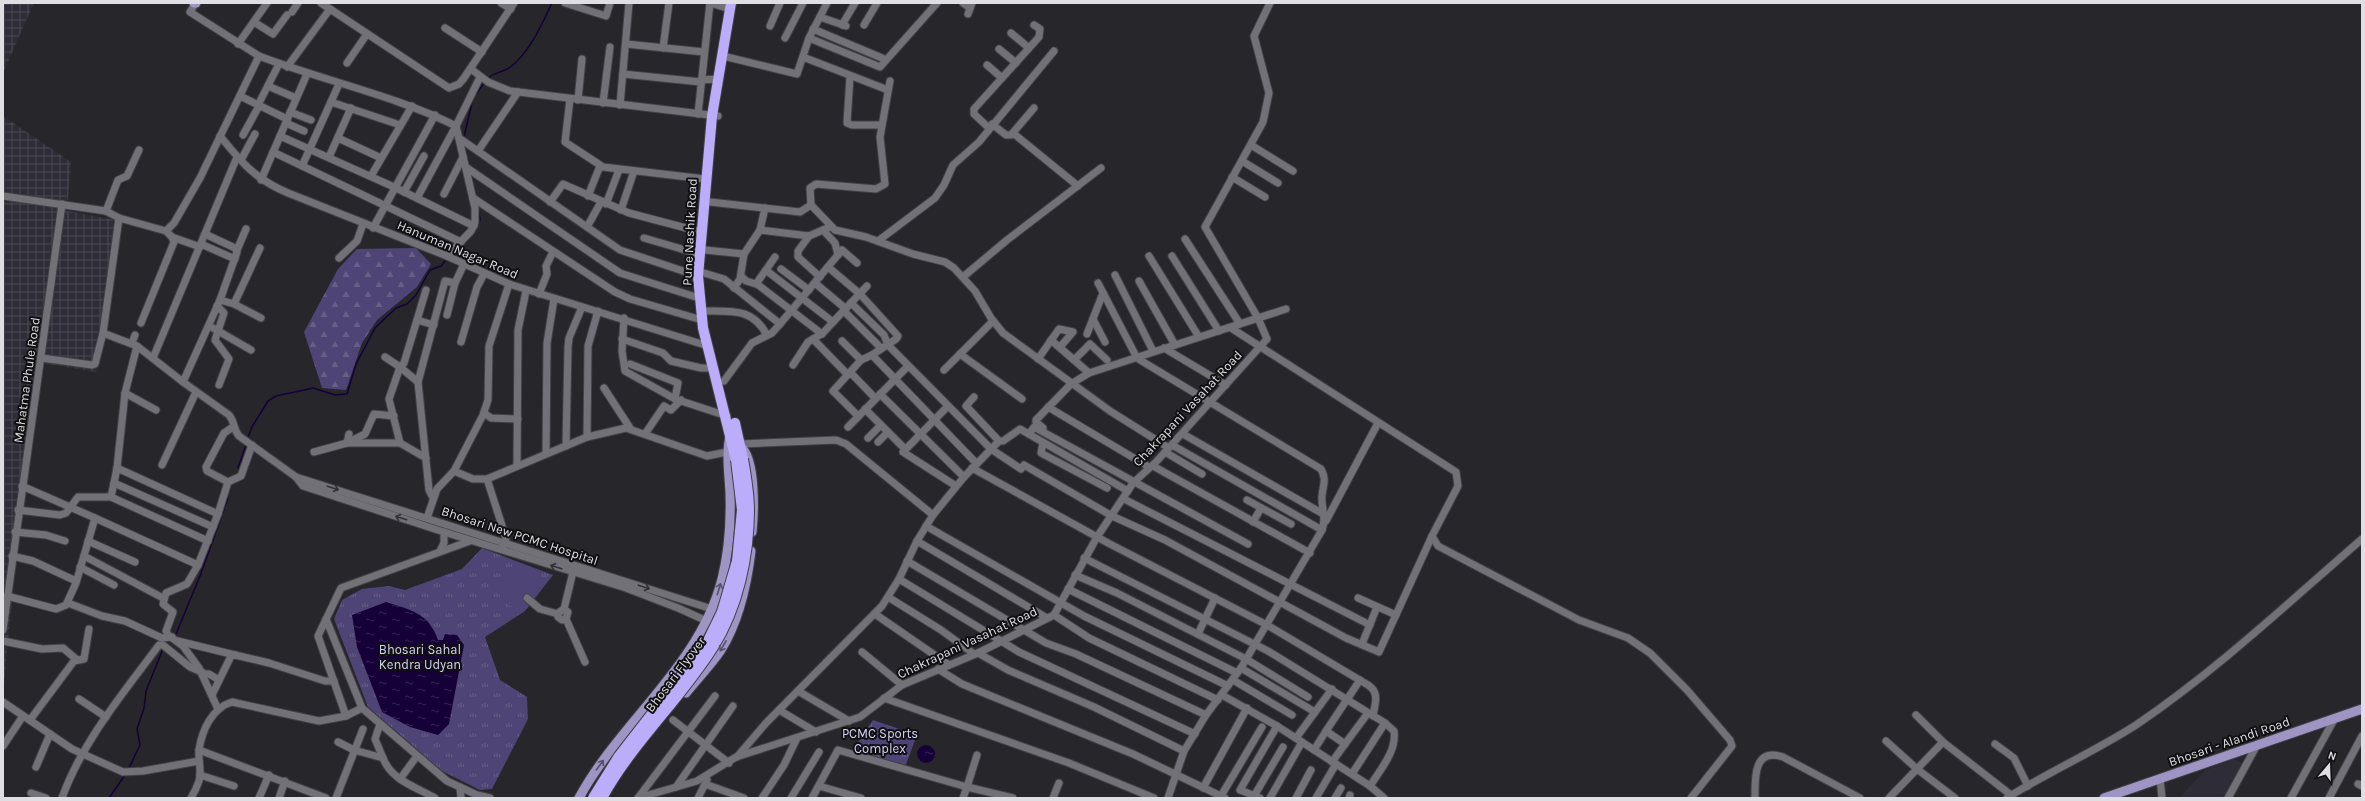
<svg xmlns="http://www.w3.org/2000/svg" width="2365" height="801" viewBox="0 0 2365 801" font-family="Karla,sans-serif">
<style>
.built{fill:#2d2c37}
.industrial{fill:url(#industrial-grid)}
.grass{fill:url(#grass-tufts)}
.forest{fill:url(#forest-firs)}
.pitch{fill:#4e4475}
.water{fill:url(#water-ripples)}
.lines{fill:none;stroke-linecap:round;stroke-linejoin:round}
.stream{stroke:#150038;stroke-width:1.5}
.minor-casing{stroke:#424145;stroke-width:9}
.major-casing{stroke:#424145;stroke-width:11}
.highway-casing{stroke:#424145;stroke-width:12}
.minor{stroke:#727177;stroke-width:7}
.major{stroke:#9e95c5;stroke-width:9}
.highway{stroke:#bbadf9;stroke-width:10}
.highway-bridge-casing{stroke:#424145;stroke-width:12;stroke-linecap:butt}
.highway-bridge{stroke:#bbadf9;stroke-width:10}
.oneway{stroke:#323235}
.oneway2{stroke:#57526c}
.labels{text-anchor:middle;stroke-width:4;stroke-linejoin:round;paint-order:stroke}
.street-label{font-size:13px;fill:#dfdee2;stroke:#101012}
.park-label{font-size:13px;fill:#d7d1f7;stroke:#101012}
</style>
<defs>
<pattern id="industrial-grid" width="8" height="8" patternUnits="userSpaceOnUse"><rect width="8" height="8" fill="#2d2c37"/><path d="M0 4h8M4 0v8" fill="none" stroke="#4b4a54"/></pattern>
<pattern id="grass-tufts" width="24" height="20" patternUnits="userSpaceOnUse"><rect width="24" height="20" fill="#4e4475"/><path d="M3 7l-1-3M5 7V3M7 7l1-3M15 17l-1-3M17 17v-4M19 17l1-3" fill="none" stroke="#675f88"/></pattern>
<pattern id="forest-firs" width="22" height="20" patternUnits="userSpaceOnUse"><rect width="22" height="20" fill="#4e4475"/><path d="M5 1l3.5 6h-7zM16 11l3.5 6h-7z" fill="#675f88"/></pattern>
<pattern id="water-ripples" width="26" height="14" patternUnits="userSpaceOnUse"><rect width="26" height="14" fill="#150038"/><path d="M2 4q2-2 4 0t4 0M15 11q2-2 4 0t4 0" fill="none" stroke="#372554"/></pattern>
</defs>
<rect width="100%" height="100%" fill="#27262b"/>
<!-- built -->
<path class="built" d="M2234,759L2250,768L2233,798H2179L2205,770Z"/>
<!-- industrial -->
<g class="industrial">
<path d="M3,3H34L3,73Z"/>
<path d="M3,116L71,162L67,211L122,221L96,372L42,363L18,536L3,695Z"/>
</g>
<!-- grass -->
<g class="grass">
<path d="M482,548L553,575L525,611L485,637L500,680L527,697L528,719L492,789L480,790L442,771L368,707L334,619L342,600L362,589L389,586L405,590L462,569Z"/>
<path d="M873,720L917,735L905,767L852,751Z"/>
</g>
<!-- forest -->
<path class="forest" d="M416,248L431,264L417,287L377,320L362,343L346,390L322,388L304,332L338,269L357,249Z"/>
<!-- pitch -->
<path class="pitch" d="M520,563L538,572L544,584L519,607L510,606L492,586Z"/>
<!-- water -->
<g class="water">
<path d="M386,602C411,610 429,613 438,640H443L445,634L457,635L464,645L449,724L438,735L410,727L382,712L357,647L352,615Z"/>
<circle cx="926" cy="754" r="9"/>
</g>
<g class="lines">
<!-- stream -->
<g class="stream">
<path d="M487,79C494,72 501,73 509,68C529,54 542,24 552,3"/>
<path d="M464,137L473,98L485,82"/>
<path d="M464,144L469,166"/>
<path d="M471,174L476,197"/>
<path d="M476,227L480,220L478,205"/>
<path d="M248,437L252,427L268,401L276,396L313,388L335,395L347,394L356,364L375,328L396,308L407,304L416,295L430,270L441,266L447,259"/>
<path d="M238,468L246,445"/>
<path d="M176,634L200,576L228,498"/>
<path d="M129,768L140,745L137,729L144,708L146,691L162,651"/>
<path d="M109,798L125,775"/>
</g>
<defs>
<g id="minor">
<path d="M321,3L449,88L459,84L464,78L514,3"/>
<path d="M501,3L511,9"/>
<path d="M565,3L606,16L610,3"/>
<path d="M710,3L730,9"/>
<path d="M963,3L970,8"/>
<path d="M195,4L190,12L259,56"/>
<path d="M292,12L298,3"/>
<path d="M968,14L972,3"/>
<path d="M820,17L846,26"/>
<path d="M254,22L273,34L287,15"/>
<path d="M842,25L855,3"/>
<path d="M864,25L877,3"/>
<path d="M770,26L780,3"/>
<path d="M445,28L482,52"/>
<path d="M813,29L882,58"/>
<path d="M1011,33L1029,48"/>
<path d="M785,38L803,3"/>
<path d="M809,38L880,67L937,3"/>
<path d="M238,44L267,3"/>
<path d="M626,44L704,52"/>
<path d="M663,48L669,3"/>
<path d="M999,49L1016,63"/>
<path d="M727,57L797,74L809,38L827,3"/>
<path d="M803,57L888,90"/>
<path d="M347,63L367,34"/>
<path d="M987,65L1002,78"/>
<path d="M287,67L330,9"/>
<path d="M471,69L488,82L510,91L718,116"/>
<path d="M623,74L701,82"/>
<path d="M850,76L847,123L852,125H881"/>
<path d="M701,80L717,79"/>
<path d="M890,81L880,137L885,184L876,189L816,184L810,188L811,205L835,230L866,237L913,254L945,262L954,268L975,291L991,318L1003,333L1110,411L1169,448"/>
<path d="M268,86L296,98"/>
<path d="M240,96L287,119"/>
<path d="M570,99L565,142L603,167L705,179"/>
<path d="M578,100L582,59"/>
<path d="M331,102L400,125"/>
<path d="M603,103L610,47"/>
<path d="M258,105L279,64"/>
<path d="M620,105L629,3"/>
<path d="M290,112L311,120"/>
<path d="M698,114L710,3"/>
<path d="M286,123L304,131"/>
<path d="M992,124L1006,135H1011L1034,108"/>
<path d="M989,128L974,114V109L1039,37L1040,29L1034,25"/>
<path d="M1013,133L1078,186"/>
<path d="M243,135L259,106"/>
<path d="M220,136C242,163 255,179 288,193L447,256L509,284L708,346"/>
<path d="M280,136L394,187L474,226"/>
<path d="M338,138L381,158"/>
<path d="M459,138L620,250L698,276"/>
<path d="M1251,145L1293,171"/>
<path d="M478,151L518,92"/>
<path d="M273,152L461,242"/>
<path d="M329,157L351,108"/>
<path d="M241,160L255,134"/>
<path d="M1242,161L1278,183"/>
<path d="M302,166L339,84"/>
<path d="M467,168L620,273L699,298"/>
<path d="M371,176L412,106"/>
<path d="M1232,177L1265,197"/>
<path d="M261,180L307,74"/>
<path d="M404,192L424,156"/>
<path d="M444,194L463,157"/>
<path d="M3,196L106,211L119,218L166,231"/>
<path d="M588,196L600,166"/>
<path d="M473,198L615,292L630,299L702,320"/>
<path d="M550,202L563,184L629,213L701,232"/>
<path d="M710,202L800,212L811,205"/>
<path d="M606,204L619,170"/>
<path d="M621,210L634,171"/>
<path d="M106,211L118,180L127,176L139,150"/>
<path d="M587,227L601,202"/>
<path d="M373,228L435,115"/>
<path d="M760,230L809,236L830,227"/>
<path d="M823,230L835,243L838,255"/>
<path d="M809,236L798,251V257L820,277"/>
<path d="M172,237L200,247"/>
<path d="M644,238L699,254"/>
<path d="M1185,239L1240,324"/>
<path d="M878,241L935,198L944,185L953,165L979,142L1054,51"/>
<path d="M201,244L235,259"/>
<path d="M237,250L246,229"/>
<path d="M705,250L744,254"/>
<path d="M447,256L471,231L475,222V208L456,126L480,77"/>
<path d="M1149,256L1199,337"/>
<path d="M1172,256L1219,331"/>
<path d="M339,258L357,241L363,224"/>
<path d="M828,267L860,294L898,336L896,339L872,355"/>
<path d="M781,269L809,290"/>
<path d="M767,271L833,322L867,286"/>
<path d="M704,273L724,279L780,324L842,250L857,263"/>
<path d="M1115,275L1153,351"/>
<path d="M741,276L746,281L756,284L775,257"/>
<path d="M963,277L1007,240L1101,168"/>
<path d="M1139,281L1175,345"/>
<path d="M815,283L846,309"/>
<path d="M1098,283L1136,356L1140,360L1321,469C1327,480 1323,484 1322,496C1321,509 1327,517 1322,530"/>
<path d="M509,284L489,346L488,400L483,415L454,471L473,479H487L587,437L626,428L707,456L727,452"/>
<path d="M757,284L822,334"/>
<path d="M734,288L740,279L744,254L760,230L765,208"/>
<path d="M539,294L547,274L546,266L553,252"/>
<path d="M220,300L234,304L260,248"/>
<path d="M851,303L884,335L886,340"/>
<path d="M234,304L261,318"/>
<path d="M217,306L224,313L215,340L229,359L219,385"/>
<path d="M707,311C734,311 753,309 767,335"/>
<path d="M844,311L881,348"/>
<path d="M447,315L455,283L464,264"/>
<path d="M624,318L622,351L625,371L675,399L727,416"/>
<path d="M1093,319L1105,342"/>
<path d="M417,320L426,290"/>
<path d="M141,323L174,242L172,237L166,231L174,223L200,178L259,56C324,81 394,95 456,126L417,198"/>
<path d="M213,328L251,350"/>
<path d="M1231,328L1456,472L1458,486L1432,536L1438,546L1579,620L1628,638L1650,653L1687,690L1730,740L1732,746L1691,798"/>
<path d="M103,333L137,346L183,382L229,415C235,422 233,429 239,436L296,477L303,486L444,532L626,588L678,608L720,627"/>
<path d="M1087,334L1103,293"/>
<path d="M622,339L663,353L671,361L701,368H714"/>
<path d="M813,339L848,375"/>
<path d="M1051,340L1089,373"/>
<path d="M842,341L861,360"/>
<path d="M461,342L477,287L484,274"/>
<path d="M132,343L135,335"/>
<path d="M887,344L991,449L1021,469L1024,465L1112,516L1165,540L1346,638L1379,652L1432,536"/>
<path d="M1164,348L1226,385"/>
<path d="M960,354L1022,399"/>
<path d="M385,357L400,367L404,363L417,320L434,325"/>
<path d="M42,358L92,365L95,364L103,333L119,218"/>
<path d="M153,358L237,157"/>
<path d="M1038,359L1059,329L1073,332L1060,347"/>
<path d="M1074,360L1090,344L1107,360"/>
<path d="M630,364L678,383L675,399"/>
<path d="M793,365L808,342L823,333L833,322"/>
<path d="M944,370L993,321"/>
<path d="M850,372L875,398"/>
<path d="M724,381L752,343L772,333L780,324"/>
<path d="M183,382L220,300L237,252L235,248L205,234"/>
<path d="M418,382L400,367L389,399L400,443L426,458"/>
<path d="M604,388L630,428"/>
<path d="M125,393L156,410"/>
<path d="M880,394L964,477"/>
<path d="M974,397L966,406L999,441"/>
<path d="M948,406L903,452L956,486"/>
<path d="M1048,407L1149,467"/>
<path d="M865,409L905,449"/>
<path d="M484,413L491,418L518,419"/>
<path d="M858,416L833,391L861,360L872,355L976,463"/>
<path d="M848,427L908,366"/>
<path d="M1043,428L1036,422V420L1071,384L1089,373L1286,309"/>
<path d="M349,434L347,443L365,434L374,414L394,416"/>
<path d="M645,434L664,406L671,410L681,400"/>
<path d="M1029,434L1034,427L1248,544"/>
<path d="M1183,434L1325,515"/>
<path d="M587,437L588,346L598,311"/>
<path d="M868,438L881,425"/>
<path d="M878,442L888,432"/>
<path d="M1043,443L1041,453L1107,488"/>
<path d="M741,444L836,440L846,444L933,515"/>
<path d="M566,446L568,347L569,338L582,307"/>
<path d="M314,452L347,443H400"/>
<path d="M1165,452L1202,474"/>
<path d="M546,453L547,343L554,299"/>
<path d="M162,465L196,392"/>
<path d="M517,466L518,330L526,291"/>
<path d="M1153,466L1310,553"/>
<path d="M117,468L125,393L137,346"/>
<path d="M972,468L1108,543L1267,625L1368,685C1380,693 1375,703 1373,716"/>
<path d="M296,477L715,610"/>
<path d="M487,479L506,538L503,547"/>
<path d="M228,482L207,471L206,467L224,433L233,427"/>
<path d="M114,483L117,468L218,514"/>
<path d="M111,497L114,483L213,527"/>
<path d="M433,498L429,490L418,382L445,281L455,283"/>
<path d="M1124,499L1370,625"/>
<path d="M1247,500L1291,524"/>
<path d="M18,510L60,515L66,513L78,497H111L208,541"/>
<path d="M95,518L198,565L187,584L166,593L163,604L173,612L166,631L168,635L183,646L199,668L218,709"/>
<path d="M427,518L437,489L454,471"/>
<path d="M1326,521L1378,423"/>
<path d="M1253,522L1261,508"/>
<path d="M926,526L1084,616L1228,686"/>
<path d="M15,532L46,535L65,541"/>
<path d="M88,541L135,562"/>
<path d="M917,541L1047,618"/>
<path d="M440,551L444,543V532"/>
<path d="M12,556L33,561L76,581"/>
<path d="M84,556L163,598"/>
<path d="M1084,558L1268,651L1385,723L1394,731C1397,751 1380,770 1370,786L1384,798"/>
<path d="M907,561L1046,643L1076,654L1206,715"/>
<path d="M198,565L218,514L228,482L241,476L252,445"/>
<path d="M80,567L114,585"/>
<path d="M1075,575L1117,593L1246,659L1308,697"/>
<path d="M899,579L1019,652L1195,734"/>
<path d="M1068,589L1237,673"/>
<path d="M7,596L56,609L66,605L76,583L95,518L22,486"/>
<path d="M888,597L941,630L974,654"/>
<path d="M527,598L540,609L558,614"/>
<path d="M1358,598L1396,615"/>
<path d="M68,603L102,616L125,621L162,638L172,637"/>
<path d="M564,609L568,612L566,619L562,620L558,617V613L564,609L573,572"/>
<path d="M875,614L949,665"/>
<path d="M1054,615L1089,638L1218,700"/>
<path d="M326,619L362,708L447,781L477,795L490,798"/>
<path d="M566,619L585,662"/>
<path d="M3,630L62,204"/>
<path d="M1198,634L1215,598"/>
<path d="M3,641L42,649L63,648L76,659"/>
<path d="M178,641L235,655"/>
<path d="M1362,644L1377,607"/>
<path d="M862,652L902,685"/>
<path d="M978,653L1008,670L1094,707L1184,751"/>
<path d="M1241,668L1315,712"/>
<path d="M938,669L962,684L1133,754L1225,798"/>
<path d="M203,674H209L219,680"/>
<path d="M1233,680L1292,715"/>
<path d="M1360,680L1326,731L1345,744L1368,713"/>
<path d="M798,691L849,721"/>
<path d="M212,695L231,656L235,655L269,663L325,681H334"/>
<path d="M1222,695L1277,726L1370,786"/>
<path d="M884,698L1069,763L1154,798"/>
<path d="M79,699L106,717"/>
<path d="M3,702L72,749L123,772L143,771L199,761"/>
<path d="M779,710L816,732"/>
<path d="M1916,715L1943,742L2011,795"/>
<path d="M346,716L318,636L341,588L470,541"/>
<path d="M30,720L74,661L84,659L89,629"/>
<path d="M673,720L729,763"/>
<path d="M380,724L375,739L383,758"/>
<path d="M1296,738L1332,689"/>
<path d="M1886,741L1917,769L1955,798"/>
<path d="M338,742L354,750L383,758C391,780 416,787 435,798"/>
<path d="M1995,744L2014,758L2028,786"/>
<path d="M3,746L23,716"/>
<path d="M199,750L326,798"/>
<path d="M1314,750L1326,731"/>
<path d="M977,755L967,787L1013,798"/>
<path d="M737,757L766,723L882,606L899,579L917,541L933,515L964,477L999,441H1003L1020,429L1128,491"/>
<path d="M1332,762L1345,744"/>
<path d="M36,767L50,734"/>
<path d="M1352,774L1385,723"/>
<path d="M200,775L234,786"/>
<path d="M400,779L417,756"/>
<path d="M2160,779L2162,798"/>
<path d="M705,784L744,798"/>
<path d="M2358,784L2362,786"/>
<path d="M819,786L861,798"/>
<path d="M460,787L461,798"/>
<path d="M676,787L733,706"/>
<path d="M1203,788L1247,708"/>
<path d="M31,793L46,798"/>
<path d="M1221,796L1262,727"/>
<path d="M1254,796L1283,747"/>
<path d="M62,798C82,742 124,692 159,645H163L190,667L202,672"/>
<path d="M191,798C194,793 197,787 199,781C202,771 198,761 199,750C202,730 212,708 232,702L319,721L346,716L362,708"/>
<path d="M259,798L269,775"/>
<path d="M279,798L285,781"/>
<path d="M336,798L363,729"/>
<path d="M638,798L697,781L736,757L860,717L902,685L978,653L1054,615L1097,537L1133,483L1156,462L1267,339L1258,318L1205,227L1263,122L1269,93L1254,36L1270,3"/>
<path d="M638,798L715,696"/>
<path d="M698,798L707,780"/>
<path d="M762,798L784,765L797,738"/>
<path d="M791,798L819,752"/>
<path d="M812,798L838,750L967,787L963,798"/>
<path d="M1053,798L1059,783"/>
<path d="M1168,798L1184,751L1206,715L1241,668L1322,530L1172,445"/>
<path d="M1260,798L1240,790L1277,726"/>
<path d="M1270,798L1302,742"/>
<path d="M1296,798L1311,770"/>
<path d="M1316,798L1336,764"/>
<path d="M1335,798L1341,788"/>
<path d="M1349,798L1350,795"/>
<path d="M1755,798C1755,779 1753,747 1783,757L1860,798"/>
<path d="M1889,798L1943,742"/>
<path d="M2007,798C2048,772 2094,752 2136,725C2217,670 2288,603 2362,539"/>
<path d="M2228,798L2257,745"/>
<path d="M2291,798L2335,718"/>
<path d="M2329,798L2362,736"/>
</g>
<g id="major">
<path d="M194,3H196"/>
<path d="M741,447C756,460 754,513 752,532"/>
<path d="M686,693C697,679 711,665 721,650C739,621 747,584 751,551"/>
<path d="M579,798C620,722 700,666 722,579C729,551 731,521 730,492C729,473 726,454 730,435"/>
<path d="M2104,798L2362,709"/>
</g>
<g id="highway">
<path d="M731,3L712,116L698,276L703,328L736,460"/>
<path d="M735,423L743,459"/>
</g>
</defs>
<!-- minor casing -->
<use href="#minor" class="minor-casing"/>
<!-- major casing -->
<use href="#major" class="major-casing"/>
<!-- highway casing -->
<use href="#highway" class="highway-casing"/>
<!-- minor -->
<use href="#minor" class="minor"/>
<!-- major -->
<use href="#major" class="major"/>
<!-- highway -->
<use href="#highway" class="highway"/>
<defs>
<g id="highway-bridge">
<path d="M593,798L619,756L707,643L722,612L737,561L742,510L736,460"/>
<path d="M602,798C632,743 680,700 713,647C738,608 749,555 749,510C749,493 746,476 743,459"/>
</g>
</defs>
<!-- highway-bridge casing -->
<use href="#highway-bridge" class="highway-bridge-casing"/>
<!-- highway-bridge -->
<use href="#highway-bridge" class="highway-bridge"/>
</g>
<!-- one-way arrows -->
<defs><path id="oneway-shaft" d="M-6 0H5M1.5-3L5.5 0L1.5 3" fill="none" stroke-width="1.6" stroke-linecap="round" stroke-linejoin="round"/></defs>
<g class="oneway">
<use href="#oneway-shaft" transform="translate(333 488) rotate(18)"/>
<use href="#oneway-shaft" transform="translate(401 518) rotate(-162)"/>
<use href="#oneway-shaft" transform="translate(556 567) rotate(-163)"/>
<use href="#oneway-shaft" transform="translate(644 587) rotate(18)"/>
</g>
<g class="oneway2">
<use href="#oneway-shaft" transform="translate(719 589) rotate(-73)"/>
<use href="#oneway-shaft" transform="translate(723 646) rotate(120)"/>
<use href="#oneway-shaft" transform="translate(600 765) rotate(-53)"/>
</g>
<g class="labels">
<!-- street labels -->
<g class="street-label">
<text transform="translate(689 232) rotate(-87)" y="5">Pune Nashik Road</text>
<text transform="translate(458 249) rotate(23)" y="5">Hanuman Nagar Road</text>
<text transform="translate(26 380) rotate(-82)" y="5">Mahatma Phule Road</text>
<text transform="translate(1187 408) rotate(-47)" y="5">Chakrapani Vasahat Road</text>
<text transform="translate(520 535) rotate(18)" y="5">Bhosari New PCMC Hospital</text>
<text transform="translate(967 642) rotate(-25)" y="5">Chakrapani Vasahat Road</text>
<text transform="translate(675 674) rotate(-53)" y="5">Bhosari Flyover</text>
<text transform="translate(2229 741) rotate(-19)" y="5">Bhosari - Alandi Road</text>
</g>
<!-- park labels -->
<g class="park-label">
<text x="420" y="654">Bhosari Sahal<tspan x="420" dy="15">Kendra Udyan</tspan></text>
<text x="880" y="738">PCMC Sports<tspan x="880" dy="15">Complex</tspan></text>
</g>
</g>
<!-- border -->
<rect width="2365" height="801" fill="none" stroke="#dfdee2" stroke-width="8"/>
<!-- north arrow -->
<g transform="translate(2329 765) rotate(19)" stroke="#101012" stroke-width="3" paint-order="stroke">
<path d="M0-3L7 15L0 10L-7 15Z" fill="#dfdee2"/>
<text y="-6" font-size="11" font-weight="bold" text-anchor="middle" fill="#dfdee2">N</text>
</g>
</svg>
